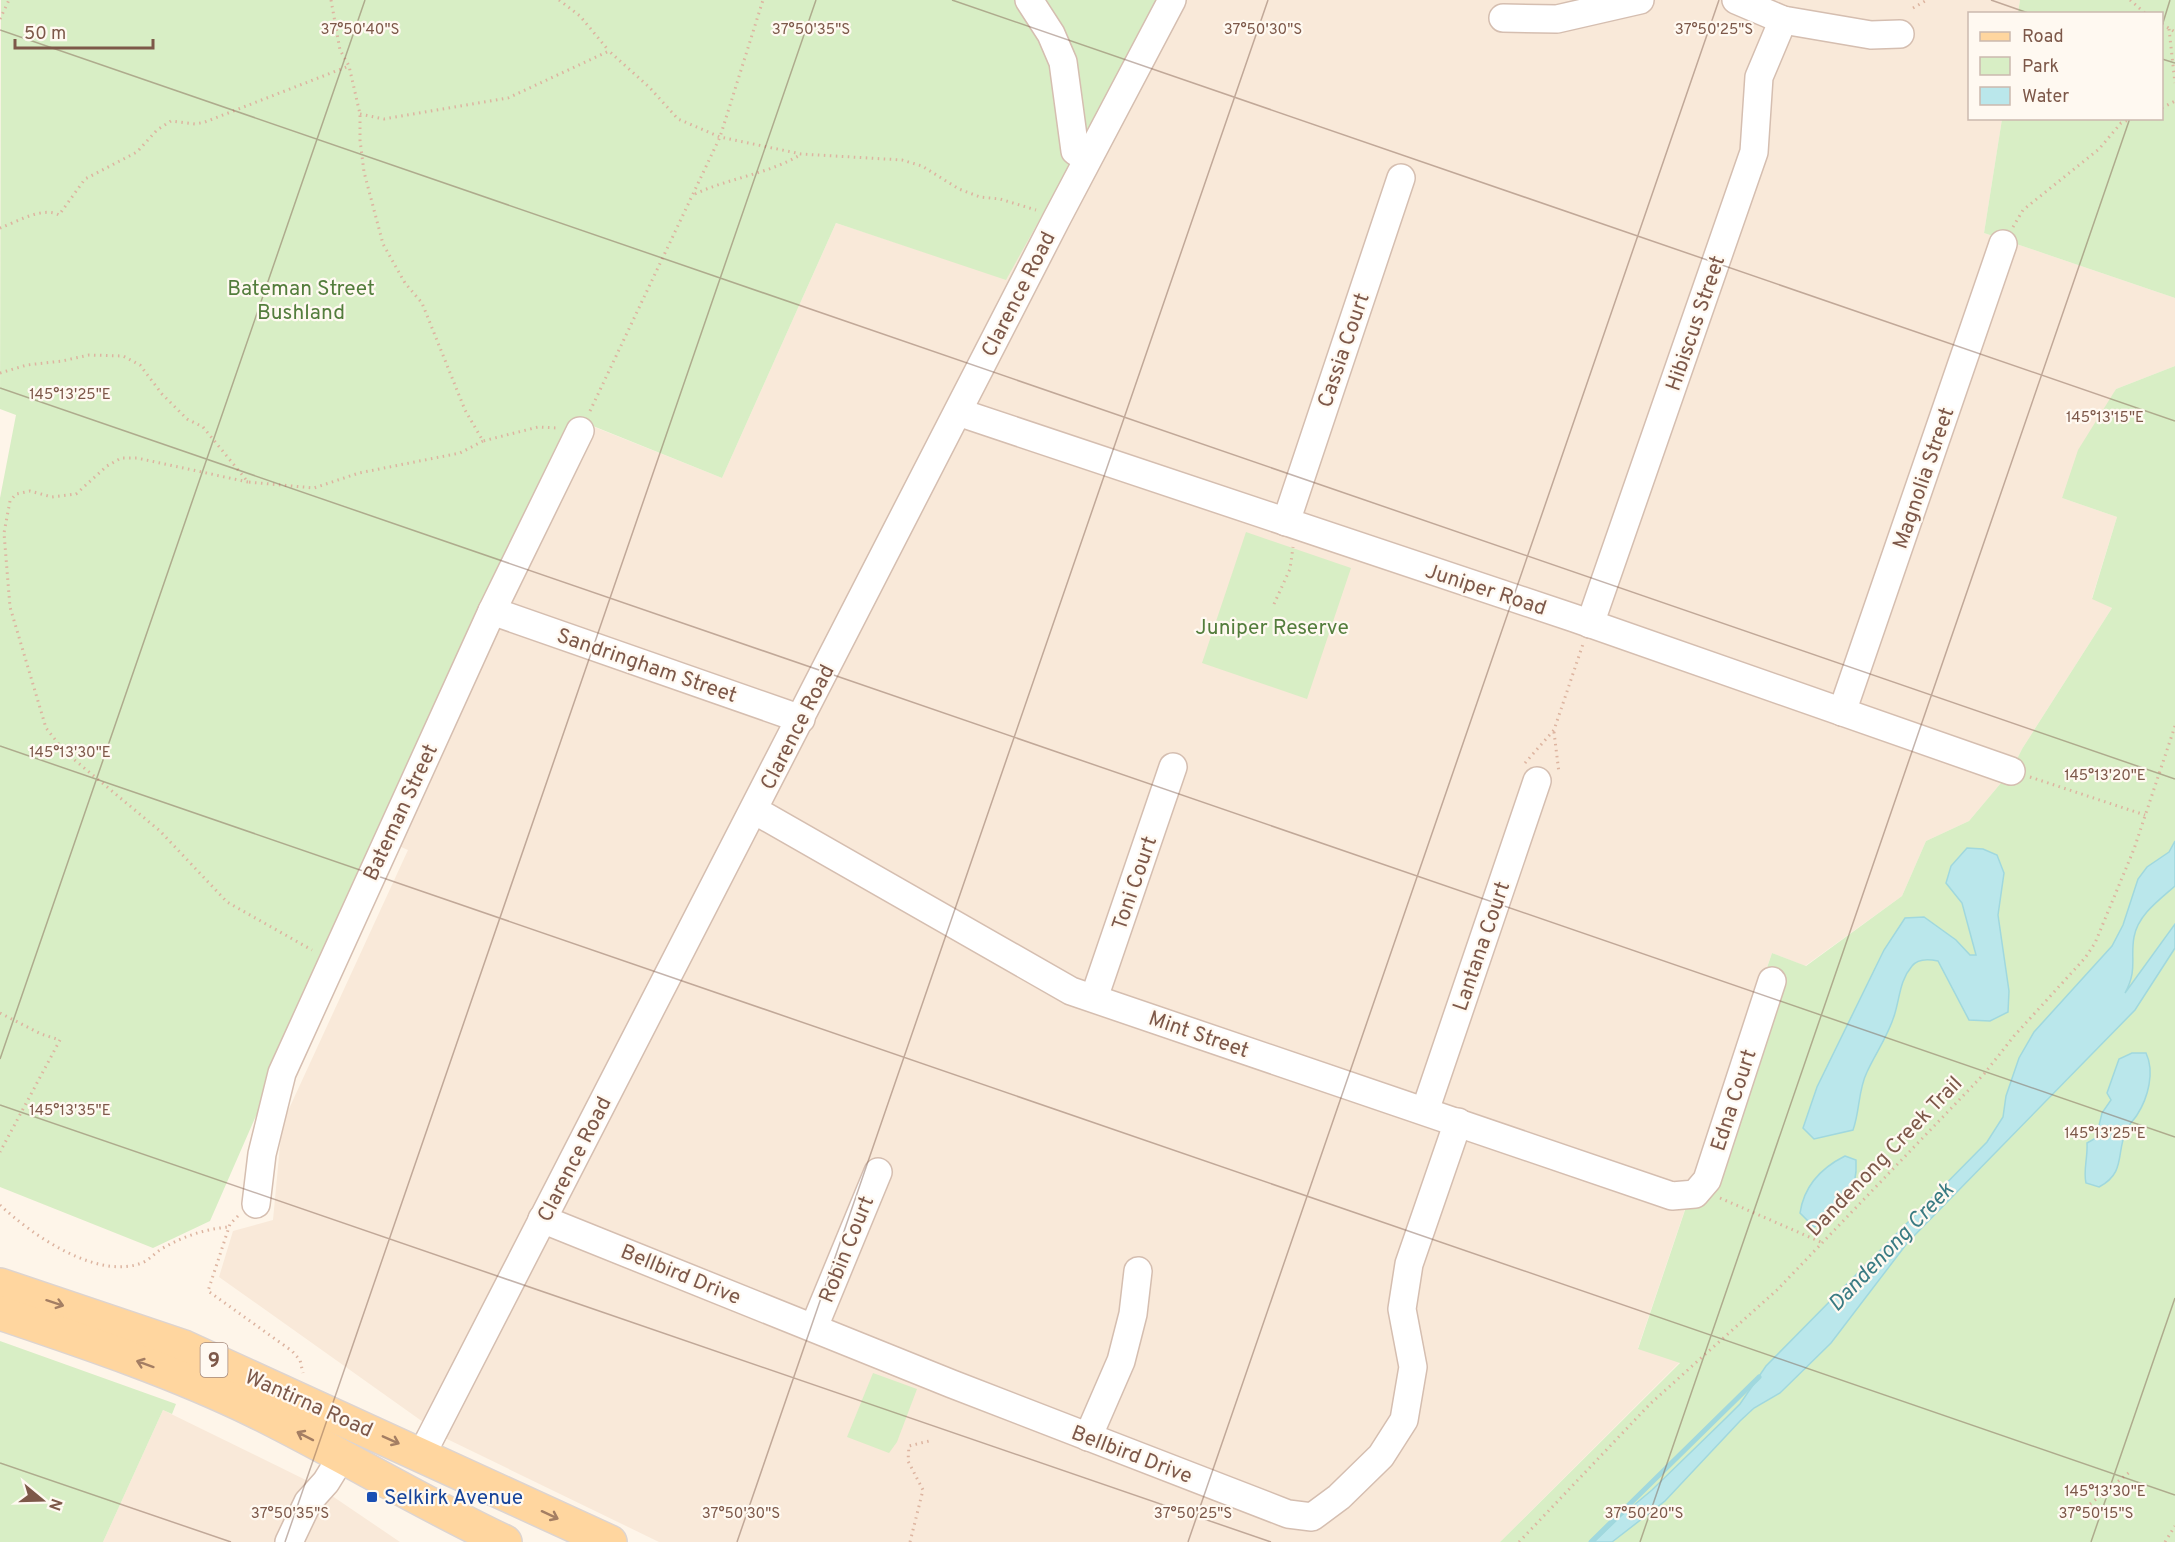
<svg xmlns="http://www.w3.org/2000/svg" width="2175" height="1542" viewBox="0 0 2175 1542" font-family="Overpass,sans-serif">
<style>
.residential{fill:#f9e9d9}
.green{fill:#d8eec5}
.water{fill:#bae7eb;stroke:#a0d8de;stroke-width:1.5}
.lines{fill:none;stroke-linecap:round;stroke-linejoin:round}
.stream{stroke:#a0d8de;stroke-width:5}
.minor-casing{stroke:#d5beb0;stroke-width:30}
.major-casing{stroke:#ddd4d0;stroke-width:36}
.path{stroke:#ddb4a0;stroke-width:3;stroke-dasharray:1.5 4.5;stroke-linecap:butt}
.minor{stroke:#fff;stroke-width:27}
.major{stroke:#ffd69f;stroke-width:33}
.oneway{stroke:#a47e63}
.ticks{fill:none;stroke:#7d5849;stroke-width:1.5;stroke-opacity:0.45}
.transit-dot{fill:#1a4fb4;stroke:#fff9f1;stroke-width:2}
.labels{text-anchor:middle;stroke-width:4.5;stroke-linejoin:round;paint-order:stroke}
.shield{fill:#fff9f1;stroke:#a4887b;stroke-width:1.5}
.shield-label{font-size:20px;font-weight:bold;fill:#7d5849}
.park-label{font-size:21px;fill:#537d3c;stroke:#fff9f1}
.street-label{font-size:21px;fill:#7d5849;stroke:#fff9f1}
.transit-label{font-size:21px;fill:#164399;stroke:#fff9f1;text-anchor:start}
.water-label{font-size:22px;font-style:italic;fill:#3a7b83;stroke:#fff9f1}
.ticks-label{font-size:15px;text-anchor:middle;fill:#7d5849;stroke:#fff9f1;stroke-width:4.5;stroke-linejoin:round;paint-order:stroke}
</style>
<rect width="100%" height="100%" fill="#fef5e9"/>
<!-- residential -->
<g class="residential">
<path d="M1162,0H2020L2018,13L1970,14V118L2002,119L1984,233L2175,298V366L2116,389L2062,498L2117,517L2092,598L2112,608L2022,749L2011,771L1969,821L1926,841L1902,896L1805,966L1772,953L1638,1348L1680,1362L1500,1542H659L447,1439L219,1277L233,1231L273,1220L282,1124L408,850L378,837L577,420L722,478L836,223L1006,279Z"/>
<path d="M163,1410L316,1485L400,1542H103Z"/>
</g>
<!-- green -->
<g class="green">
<path d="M1,0H1162L1006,280L836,223L722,478L578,420L378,837L210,1221L153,1248L0,1187V498L16,415L0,409Z"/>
<path d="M2020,0H2175V298L1984,233L2002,119L2162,118V14L2018,13Z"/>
<path d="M2175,366V1542H1500L1680,1363L1638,1349L1772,953L1806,966L1902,896L1926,841L1969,821L2011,771L2022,749L2112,608L2092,599L2117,517L2062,498L2078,450L2116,389Z"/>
<path d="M1246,532L1351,568L1307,699L1202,663Z"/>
<path d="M0,1341L176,1404L172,1414L163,1410L103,1542H0Z"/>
<path d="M873,1373L917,1389L897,1442L889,1453L847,1437Z"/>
</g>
<!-- water -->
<g class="water">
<path d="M2175,841V886C2159,900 2138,915 2134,937C2130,959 2138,969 2125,993L2175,924V948L2135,1010L1908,1242L1831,1343L1780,1393L1754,1408L1740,1421L1665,1501L1612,1542H1594L1621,1516L1652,1490L1726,1418L1740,1404L1766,1366L1987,1142L2003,1117L2006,1096L2019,1058L2034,1032L2112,946L2123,925L2138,879L2147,867L2169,852Z"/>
<path d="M1967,848L1983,849L1997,855L2004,873L1998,915L2009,991L2008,1012L1990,1021L1969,1020L1938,961C1929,959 1918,958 1912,966C1900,980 1900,996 1895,1013C1889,1035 1876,1052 1867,1072C1858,1090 1860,1111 1853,1130L1814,1139L1803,1128L1817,1087L1884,950L1905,918L1924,917L1956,940L1970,955H1976L1962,903L1946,883L1951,866Z"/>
<path d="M2132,1053H2146C2155,1072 2148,1098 2137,1115C2134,1120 2128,1125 2126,1131C2116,1153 2126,1173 2099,1187L2086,1183C2083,1170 2088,1157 2087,1143L2096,1138L2102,1113L2111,1100L2107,1093L2119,1059Z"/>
<path d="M1845,1156L1856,1160C1858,1191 1843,1217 1814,1227L1800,1213C1804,1186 1821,1168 1845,1156Z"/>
</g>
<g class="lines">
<!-- stream -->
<path class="stream" d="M1591,1542L1759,1377"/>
<defs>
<g id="minor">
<path d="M1029,0L1051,34L1063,62L1075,151L1087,159"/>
<path d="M1736,0L1783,20L1871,35L1900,34"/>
<path d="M1503,18L1557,19L1640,0"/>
<path d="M958,412L1574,618L2011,771"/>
<path d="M1286,522L1401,178"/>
<path d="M492,611L801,719"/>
<path d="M1590,624L1754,152L1759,77L1783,20"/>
<path d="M1842,712L2003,244"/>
<path d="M754,810L1071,991L1672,1196L1695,1194L1707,1180L1772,981"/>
<path d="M1094,998L1173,767"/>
<path d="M1425,1111L1537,781"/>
<path d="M256,1204L262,1154L282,1073L492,611L580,431"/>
<path d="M542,1219L952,1384L1288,1514L1312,1517L1339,1497L1381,1456L1404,1420L1413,1367L1402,1309L1409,1264L1458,1122"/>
<path d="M814,1327L878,1172"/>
<path d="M1088,1437L1121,1361L1133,1314L1138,1271"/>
<path d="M422,1454L1056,220L1172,0"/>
<path d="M289,1542L308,1502L326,1482L342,1456"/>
</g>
<g id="major">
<path d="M0,1285L184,1347L610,1542"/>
<path d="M0,1313C86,1342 173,1371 255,1411C340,1453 420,1502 505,1542"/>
</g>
</defs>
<!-- minor casing -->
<use href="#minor" class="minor-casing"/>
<!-- major casing -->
<use href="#major" class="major-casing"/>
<!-- path -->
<g class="path">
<path d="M331,0L340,50L349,66L360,114V140L364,172L383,244L405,283L422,303L465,410L483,441L538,427L557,428"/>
<path d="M559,0L580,16L609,51"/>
<path d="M2130,0L2146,14"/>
<path d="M1913,8L1927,0"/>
<path d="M0,19L9,0"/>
<path d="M2162,24L2175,32"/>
<path d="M2169,29L2175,83"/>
<path d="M2162,108L2175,101"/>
<path d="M360,114L384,119L508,98L609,51L650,88L678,119L720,137L801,154L902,160L922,166L959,189L980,197L1000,199L1036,210"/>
<path d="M695,194C729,178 768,174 800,155"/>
<path d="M2013,227L2023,210L2099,149L2121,123L2133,118"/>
<path d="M0,228C17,222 42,206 59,215L85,179L137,152L157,130L171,121L195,124L205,122L349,66"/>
<path d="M0,373L27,365L62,361L89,355L123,356L140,365L162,394L187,419L203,427L248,482L314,488L359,473L460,453L483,441"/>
<path d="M590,411L720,137L763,0"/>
<path d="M248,482L137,458H121L107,466L76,494L52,497L30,491L16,494L10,501L4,533L10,607L46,728L65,752L160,831L227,902L312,950"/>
<path d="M1274,604L1290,569L1293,547"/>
<path d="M1554,732L1559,773"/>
<path d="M1525,763L1554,730L1583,644"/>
<path d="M2030,777L2145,815"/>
<path d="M0,1013L41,1034L60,1040L0,1152"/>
<path d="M1720,1198L1823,1243"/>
<path d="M0,1205C32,1235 99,1282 144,1262C151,1258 156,1252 163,1248C184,1236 205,1229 229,1227"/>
<path d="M238,1216L230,1224L208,1291L292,1351L300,1360L303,1373"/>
<path d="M2090,1504L2131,1471"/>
<path d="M910,1542L923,1490L908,1461L909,1446L929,1441"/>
<path d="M1519,1542L1651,1403L1777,1290L1984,1074L2014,1036L2085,958L2095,943L2134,849L2175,726"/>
<path d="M2165,1542L2175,1526"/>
</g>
<!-- minor -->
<use href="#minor" class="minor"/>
<!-- major -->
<use href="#major" class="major"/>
</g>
<!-- one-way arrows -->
<defs><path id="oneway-shaft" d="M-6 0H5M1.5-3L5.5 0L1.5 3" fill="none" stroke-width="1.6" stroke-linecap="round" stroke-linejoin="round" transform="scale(1.5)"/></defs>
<g class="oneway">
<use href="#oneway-shaft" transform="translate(55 1303) rotate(18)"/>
<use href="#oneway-shaft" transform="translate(145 1364) rotate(-160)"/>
<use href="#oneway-shaft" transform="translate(305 1436) rotate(-153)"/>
<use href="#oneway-shaft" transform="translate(391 1440) rotate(24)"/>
<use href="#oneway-shaft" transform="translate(550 1515) rotate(25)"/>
</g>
<!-- ticks -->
<path class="ticks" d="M952,0L2175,421M1991,0L2031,14M2162,26L2170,0M0,30L2175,779M2162,59L2175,63M0,388L2175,1137M0,746L2175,1495M0,1059L365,0M0,1105L1271,1542M0,1463L231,1542M285,1542L816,0M737,1542L1268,0M1188,1542L1719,0M1640,1542L2130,118M2091,1542L2175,1298"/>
<!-- markers -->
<rect class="transit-dot" x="366" y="1491" width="12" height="12" rx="3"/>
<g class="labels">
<!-- shield labels -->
<rect class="shield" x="200.5" y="1343" width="27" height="34" rx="4.5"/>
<g class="shield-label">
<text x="214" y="1367">9</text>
</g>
<!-- park labels -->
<g class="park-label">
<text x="301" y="295">Bateman Street<tspan x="301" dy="24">Bushland</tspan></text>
<text x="1272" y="634">Juniper Reserve</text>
</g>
<!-- street labels -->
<g class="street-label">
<text transform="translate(1018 294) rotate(-63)" y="7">Clarence Road</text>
<text transform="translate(1695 323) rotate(-71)" y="7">Hibiscus Street</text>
<text transform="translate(1343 350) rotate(-71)" y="7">Cassia Court</text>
<text transform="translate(1923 478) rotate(-71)" y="7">Magnolia Street</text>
<text transform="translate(1486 589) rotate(18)" y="7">Juniper Road</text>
<text transform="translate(647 665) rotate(19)" y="7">Sandringham Street</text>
<text transform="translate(797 727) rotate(-63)" y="7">Clarence Road</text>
<text transform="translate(400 812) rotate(-65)" y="7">Bateman Street</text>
<text transform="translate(1134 883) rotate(-71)" y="7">Toni Court</text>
<text transform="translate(1481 946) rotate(-71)" y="7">Lantana Court</text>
<text transform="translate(1199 1034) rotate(19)" y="7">Mint Street</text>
<text transform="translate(1733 1100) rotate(-72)" y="7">Edna Court</text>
<text transform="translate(1884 1156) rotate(-46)" y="7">Dandenong Creek Trail</text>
<text transform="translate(574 1159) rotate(-63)" y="7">Clarence Road</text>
<text transform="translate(846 1249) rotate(-68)" y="7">Robin Court</text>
<text transform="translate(681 1274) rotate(22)" y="7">Bellbird Drive</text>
<text transform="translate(309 1403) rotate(24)" y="7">Wantirna Road</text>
<text transform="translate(1132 1454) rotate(21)" y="7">Bellbird Drive</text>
</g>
<!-- transit labels -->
<g class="transit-label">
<text x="384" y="1504">Selkirk Avenue</text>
</g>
<!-- water labels -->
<g class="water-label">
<text transform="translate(1890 1246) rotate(-46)" y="8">Dandenong Creek</text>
</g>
</g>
<g class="ticks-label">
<text x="360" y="34">37°50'40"S</text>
<text x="811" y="34">37°50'35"S</text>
<text x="1263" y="34">37°50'30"S</text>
<text x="1714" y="34">37°50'25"S</text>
<text x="70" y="399">145°13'25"E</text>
<text x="2105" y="422">145°13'15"E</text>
<text x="70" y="757">145°13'30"E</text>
<text x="2105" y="780">145°13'20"E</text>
<text x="70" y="1115">145°13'35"E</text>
<text x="2105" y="1138">145°13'25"E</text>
<text x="2105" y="1496">145°13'30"E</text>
<text x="290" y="1518">37°50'35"S</text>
<text x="741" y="1518">37°50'30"S</text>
<text x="1193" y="1518">37°50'25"S</text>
<text x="1644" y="1518">37°50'20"S</text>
<text x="2096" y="1518">37°50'15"S</text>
</g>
<!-- legend -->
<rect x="1968" y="12" width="195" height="108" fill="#fff9f1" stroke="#cbb9ae" stroke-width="1.5"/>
<rect x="1980" y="32" width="30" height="9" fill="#ffd69f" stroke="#cbb9ae" stroke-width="1.5"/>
<text x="2022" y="42" font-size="18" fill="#7d5849">Road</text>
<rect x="1980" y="57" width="30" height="18" fill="#d8eec5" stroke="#cbb9ae" stroke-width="1.5"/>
<text x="2022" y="72" font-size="18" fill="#7d5849">Park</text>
<rect x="1980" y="87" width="30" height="18" fill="#bae7eb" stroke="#cbb9ae" stroke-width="1.5"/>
<text x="2022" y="102" font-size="18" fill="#7d5849">Water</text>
<!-- north arrow -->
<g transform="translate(42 1500) rotate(109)" stroke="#fff9f1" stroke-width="4.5" paint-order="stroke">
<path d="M0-4.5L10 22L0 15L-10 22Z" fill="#7d5849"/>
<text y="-9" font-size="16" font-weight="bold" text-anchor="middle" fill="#7d5849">N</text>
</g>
<!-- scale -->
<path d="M15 39v9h138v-9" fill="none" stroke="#7d5849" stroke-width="3"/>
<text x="24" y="39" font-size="18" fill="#7d5849" stroke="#fff9f1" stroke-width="4.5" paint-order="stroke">50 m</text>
</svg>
